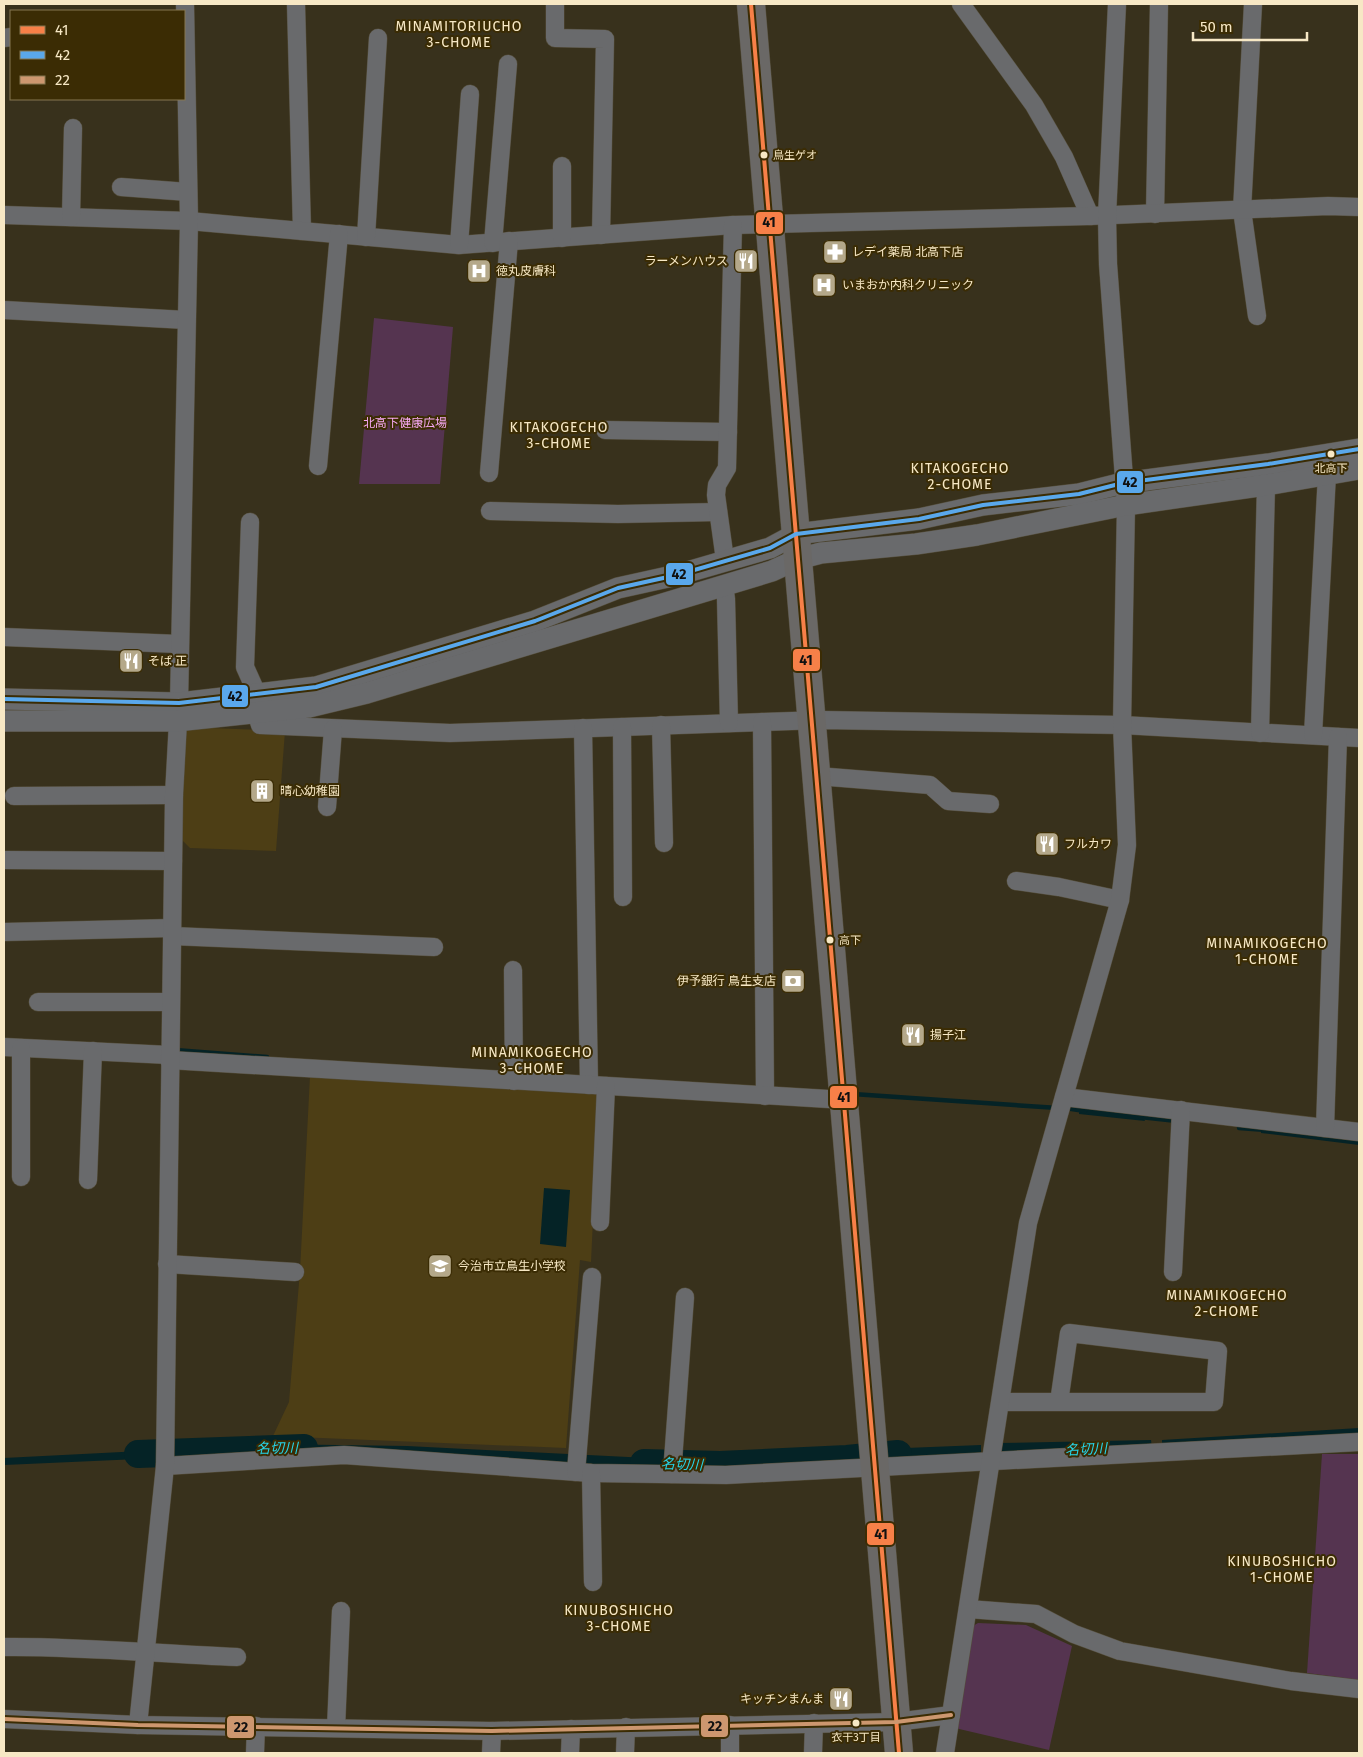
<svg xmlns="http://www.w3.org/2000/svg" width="1363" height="1757" viewBox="0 0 1363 1757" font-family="'Fira Sans','Noto Sans JP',sans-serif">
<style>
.built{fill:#4d3e15}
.green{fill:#553450}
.water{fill:#052326}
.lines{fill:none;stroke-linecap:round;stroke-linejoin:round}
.stream{stroke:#052326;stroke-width:4.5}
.river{stroke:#052326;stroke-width:28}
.minor-casing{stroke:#544d3a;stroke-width:19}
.tertiary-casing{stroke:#544d3a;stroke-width:22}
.primary-casing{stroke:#544d3a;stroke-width:29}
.minor{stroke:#696a6c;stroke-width:18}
.tertiary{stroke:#696a6c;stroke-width:21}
.primary{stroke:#6a6866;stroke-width:28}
.bus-1-casing{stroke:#3b2c04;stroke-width:8}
.bus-2-casing{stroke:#3b2c04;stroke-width:8}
.bus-3-casing{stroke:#3b2c04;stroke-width:8}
.bus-1{stroke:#f78048;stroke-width:4}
.bus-2{stroke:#5aa8eb;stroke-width:4}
.bus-3{stroke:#cd976f;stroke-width:4}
.bus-dot{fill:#f7e8c5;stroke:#3b2c04;stroke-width:2}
.labels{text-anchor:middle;stroke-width:4;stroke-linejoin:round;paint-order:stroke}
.bus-label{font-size:11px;fill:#f7e8c5;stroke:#3b2c04;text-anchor:start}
.poi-label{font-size:12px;fill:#f7e8c5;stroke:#3b2c04;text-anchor:start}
.park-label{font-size:12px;fill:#f6a8f3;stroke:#3b2c04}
.neighbourhood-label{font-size:14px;letter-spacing:1px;fill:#f7e8c5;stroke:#3b2c04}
.water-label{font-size:14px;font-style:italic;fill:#25d6eb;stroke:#3b2c04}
.line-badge{stroke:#3b2c04;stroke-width:2}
.pale-badge-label{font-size:14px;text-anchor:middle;font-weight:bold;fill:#111}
</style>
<rect width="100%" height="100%" fill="#38311c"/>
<!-- built -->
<g class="built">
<path d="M183,727L285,731L276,851L190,848L181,839Z"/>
<path d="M310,1076L599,1091L591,1262L580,1260L566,1448L273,1436L289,1402L300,1271Z"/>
</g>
<!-- green -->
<g class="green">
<path d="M374,318L453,327L440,484H359Z"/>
<path d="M1322,1454H1359V1680L1307,1673Z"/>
<path d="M978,1623L1026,1625L1072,1646L1049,1750L955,1728L973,1626Z"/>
</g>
<!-- water -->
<g class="water">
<path d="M1080,1103L1140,1109L1145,1121L1079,1114Z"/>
<path d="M1262,1122L1359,1135V1145L1261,1133Z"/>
<path d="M544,1188L570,1190L566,1247L540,1244Z"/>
<path d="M1359,1428V1438L1162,1449V1440Z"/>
<path d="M1151,1440L1152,1449L1000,1455L999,1443Z"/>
<path d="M266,1444L407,1446L668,1459V1468L266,1453Z"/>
<path d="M247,1445L248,1454L177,1458L176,1449Z"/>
<path d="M981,1445V1455L881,1459V1449Z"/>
<path d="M161,1450V1458L4,1465V1458Z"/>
<path d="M856,1452L857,1464L794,1467V1456Z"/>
</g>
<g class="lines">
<!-- stream -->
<g class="stream">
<path d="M175,1050L267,1057"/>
<path d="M853,1094L1058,1108"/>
<path d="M1065,1108L1085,1111"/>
<path d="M1140,1117L1177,1121"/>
<path d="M1239,1128L1266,1130"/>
</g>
<!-- river -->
<g class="river">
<path d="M138,1454L304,1448"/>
<path d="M644,1463L720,1465L847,1459L898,1454"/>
</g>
<defs>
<g id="minor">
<path d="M296,4L302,231"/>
<path d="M555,4V38L605,39L601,235"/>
<path d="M961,4L1034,105L1064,157L1090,216"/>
<path d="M1253,4L1242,210L1257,316"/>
<path d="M4,38L11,37"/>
<path d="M121,187L188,192"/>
<path d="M1155,214L1159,4"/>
<path d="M4,215L189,221L459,245L733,225L1090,216L1328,206L1359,207"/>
<path d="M71,217L73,128"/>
<path d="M366,237L378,38"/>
<path d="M562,238V166"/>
<path d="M493,243L508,64"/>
<path d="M459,245L470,94"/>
<path d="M4,310L186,320"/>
<path d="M605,430L728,432"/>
<path d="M318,466L339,234"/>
<path d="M489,473L509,241"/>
<path d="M490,511L618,514L718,512"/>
<path d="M250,522L245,667L258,696L256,712L260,725L450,733L822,720L1122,725L1359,738"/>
<path d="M725,560L716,495L717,485L727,468L733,225"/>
<path d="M724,585L726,599L729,723"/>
<path d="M4,637L179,644"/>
<path d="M762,722L765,1096"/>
<path d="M661,725L664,843"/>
<path d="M622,727L623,897"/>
<path d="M583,728L589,1085"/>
<path d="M1260,733L1266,485"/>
<path d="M1313,735L1327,474"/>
<path d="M817,776L930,785L948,801L990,804"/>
<path d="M14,796L174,795"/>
<path d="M327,807L333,729"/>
<path d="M4,860L173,861"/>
<path d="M1016,881L1059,887L1120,900"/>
<path d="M4,932L172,928"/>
<path d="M172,936L434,947"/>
<path d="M513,970L514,1081"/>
<path d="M38,1002H170"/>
<path d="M4,1047L169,1055"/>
<path d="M169,1060L845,1100"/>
<path d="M1064,1097L1359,1132"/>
<path d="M1325,1128L1338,737"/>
<path d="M21,1177V1048"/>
<path d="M88,1180L93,1051"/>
<path d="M600,1222L606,1086"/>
<path d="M167,1264L295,1272"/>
<path d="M1173,1272L1181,1110"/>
<path d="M1001,1402H1214L1218,1351L1069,1333L1059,1402"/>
<path d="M165,1466L344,1455L591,1473L726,1475L1359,1442"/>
<path d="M576,1472L592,1277"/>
<path d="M591,1473L593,1582"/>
<path d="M672,1474L685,1297"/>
<path d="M968,1609L1036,1614L1074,1634L1120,1651L1291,1681L1359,1689"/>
<path d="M4,1647C81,1646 159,1654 237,1657"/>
<path d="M4,1719L138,1725L492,1731L896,1722L951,1715"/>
<path d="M138,1725L165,1466L174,795L179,703L189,221L185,4"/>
<path d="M336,1728L341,1611"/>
<path d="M255,1753L256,1726"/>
<path d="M491,1753L492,1731"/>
<path d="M570,1753L571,1729"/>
<path d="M625,1753L626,1727"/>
<path d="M730,1753V1725"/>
<path d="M813,1753L814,1723"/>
<path d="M945,1753L1028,1223L1120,900L1127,845L1122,725L1126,505L1108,264L1107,216L1117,4"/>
</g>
<g id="tertiary">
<path d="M4,699L179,703L316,687L535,621L618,588L677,575L770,548L796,534L919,519L983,505L1079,494L1123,483L1268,464L1359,449"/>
<path d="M4,721H177L309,707L367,693L772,571L798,559L821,553L916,544L977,535L1126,505L1266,485L1359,469"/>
</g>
<path id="primary" d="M751,4L899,1753"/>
</defs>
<!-- minor casing -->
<use href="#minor" class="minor-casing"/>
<!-- tertiary casing -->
<use href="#tertiary" class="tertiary-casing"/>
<!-- primary casing -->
<use href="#primary" class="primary-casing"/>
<!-- minor -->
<use href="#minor" class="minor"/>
<!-- tertiary -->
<use href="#tertiary" class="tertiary"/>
<!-- primary -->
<use href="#primary" class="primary"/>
<defs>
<path id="bus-1" d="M751,4L899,1753"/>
<path id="bus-2" d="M4,699L179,703L316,687L535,621L618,588L677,575L770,548L796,534L919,519L983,505L1079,494L1123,483L1268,464L1359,449"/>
<path id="bus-3" d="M4,1719L138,1725L492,1731L896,1722L951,1715"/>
</defs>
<!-- bus-1 casing -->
<use href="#bus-1" class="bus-1-casing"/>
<!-- bus-2 casing -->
<use href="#bus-2" class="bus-2-casing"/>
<!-- bus-3 casing -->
<use href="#bus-3" class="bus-3-casing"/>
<!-- bus-1 -->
<use href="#bus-1" class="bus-1"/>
<!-- bus-2 -->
<use href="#bus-2" class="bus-2"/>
<!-- bus-3 -->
<use href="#bus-3" class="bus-3"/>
</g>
<!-- icons -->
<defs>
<symbol id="pharmacy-square" viewBox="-11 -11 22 22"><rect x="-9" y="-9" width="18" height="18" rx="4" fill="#b4a88a" stroke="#3b2c04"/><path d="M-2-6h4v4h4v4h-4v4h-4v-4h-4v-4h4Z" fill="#fff"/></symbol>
<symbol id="restaurant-square" viewBox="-11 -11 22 22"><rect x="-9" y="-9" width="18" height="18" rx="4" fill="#b4a88a" stroke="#3b2c04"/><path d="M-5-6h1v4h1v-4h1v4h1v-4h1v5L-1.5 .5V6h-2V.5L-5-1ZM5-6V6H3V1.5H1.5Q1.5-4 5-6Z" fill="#fff"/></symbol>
<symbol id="hospital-square" viewBox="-11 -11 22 22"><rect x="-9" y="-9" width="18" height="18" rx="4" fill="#b4a88a" stroke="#3b2c04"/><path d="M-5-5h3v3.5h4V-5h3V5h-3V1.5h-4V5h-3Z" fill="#fff"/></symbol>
<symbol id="building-square" viewBox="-11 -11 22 22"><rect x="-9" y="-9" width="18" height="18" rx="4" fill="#b4a88a" stroke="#3b2c04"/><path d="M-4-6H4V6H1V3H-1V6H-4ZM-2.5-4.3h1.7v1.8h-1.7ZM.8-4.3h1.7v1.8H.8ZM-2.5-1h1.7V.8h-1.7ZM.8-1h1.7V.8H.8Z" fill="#fff"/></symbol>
<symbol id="bank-square" viewBox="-11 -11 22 22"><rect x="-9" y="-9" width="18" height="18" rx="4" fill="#b4a88a" stroke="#3b2c04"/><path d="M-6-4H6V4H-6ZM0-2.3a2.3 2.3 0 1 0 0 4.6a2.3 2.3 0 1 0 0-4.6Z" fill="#fff"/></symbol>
<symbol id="school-square" viewBox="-11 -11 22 22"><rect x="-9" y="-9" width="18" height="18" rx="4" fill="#b4a88a" stroke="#3b2c04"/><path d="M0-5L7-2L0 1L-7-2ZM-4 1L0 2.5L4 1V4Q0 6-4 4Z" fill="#fff"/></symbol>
</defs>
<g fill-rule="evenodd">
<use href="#pharmacy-square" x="821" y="238" width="28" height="28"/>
<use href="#restaurant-square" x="732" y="247" width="28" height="28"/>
<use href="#hospital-square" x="465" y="257" width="28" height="28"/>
<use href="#hospital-square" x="810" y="271" width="28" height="28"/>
<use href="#restaurant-square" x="117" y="647" width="28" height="28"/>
<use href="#building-square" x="248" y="777" width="28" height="28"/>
<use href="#restaurant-square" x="1033" y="830" width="28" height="28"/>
<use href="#bank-square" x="779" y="967" width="28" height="28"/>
<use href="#restaurant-square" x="899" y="1021" width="28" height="28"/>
<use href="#school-square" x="426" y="1252" width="28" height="28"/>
<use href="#restaurant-square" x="827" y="1685" width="28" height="28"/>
</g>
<!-- markers -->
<g class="bus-dot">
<circle cx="764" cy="155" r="4.5"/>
<circle cx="1331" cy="454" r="4.5"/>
<circle cx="830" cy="940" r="4.5"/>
<circle cx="856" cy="1723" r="4.5"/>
</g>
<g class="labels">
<!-- bus labels -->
<g class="bus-label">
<text x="773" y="159">鳥生ゲオ</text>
<text x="1331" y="472" text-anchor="middle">北高下</text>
<text x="839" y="944">高下</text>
<text x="856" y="1741" text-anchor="middle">衣干3丁目</text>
</g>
<!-- poi labels -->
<g class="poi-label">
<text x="852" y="256">レデイ薬局 北高下店</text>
<text x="728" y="265" text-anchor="end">ラーメンハウス</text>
<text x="496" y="275">徳丸皮膚科</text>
<text x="842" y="289">いまおか内科クリニック</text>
<text x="148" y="665">そば 正</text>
<text x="280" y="795">晴心幼稚園</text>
<text x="1064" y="848">フルカワ</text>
<text x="776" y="985" text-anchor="end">伊予銀行 鳥生支店</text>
<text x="930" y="1039">揚子江</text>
<text x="458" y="1270">今治市立鳥生小学校</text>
<text x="824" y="1703" text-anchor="end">キッチンまんま</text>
</g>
<!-- park labels -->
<g class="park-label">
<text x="405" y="427">北高下健康広場</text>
</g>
<!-- neighbourhood labels -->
<g class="neighbourhood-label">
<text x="459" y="31">MINAMITORIUCHO<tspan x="459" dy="16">3-CHOME</tspan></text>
<text x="559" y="432">KITAKOGECHO<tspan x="559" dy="16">3-CHOME</tspan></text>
<text x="960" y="473">KITAKOGECHO<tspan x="960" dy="16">2-CHOME</tspan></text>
<text x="1267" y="948">MINAMIKOGECHO<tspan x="1267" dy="16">1-CHOME</tspan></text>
<text x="532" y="1057">MINAMIKOGECHO<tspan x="532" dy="16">3-CHOME</tspan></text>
<text x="1227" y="1300">MINAMIKOGECHO<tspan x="1227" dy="16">2-CHOME</tspan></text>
<text x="1282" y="1566">KINUBOSHICHO<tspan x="1282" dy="16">1-CHOME</tspan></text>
<text x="619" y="1615">KINUBOSHICHO<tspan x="619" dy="16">3-CHOME</tspan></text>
</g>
<!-- water labels -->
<g class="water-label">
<text transform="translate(277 1448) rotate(-1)" y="5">名切川</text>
<text transform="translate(1086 1449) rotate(-3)" y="5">名切川</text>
<text transform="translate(682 1464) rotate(2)" y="5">名切川</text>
</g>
</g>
<g class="line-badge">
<rect x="755" y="211" width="29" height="24" rx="5" fill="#f78048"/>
<rect x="1116" y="470" width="28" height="24" rx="5" fill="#5aa8eb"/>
<rect x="665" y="562" width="29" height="24" rx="5" fill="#5aa8eb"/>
<rect x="792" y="648" width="29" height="24" rx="5" fill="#f78048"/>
<rect x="221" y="684" width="28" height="24" rx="5" fill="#5aa8eb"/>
<rect x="829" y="1085" width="29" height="24" rx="5" fill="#f78048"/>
<rect x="866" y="1522" width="29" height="24" rx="5" fill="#f78048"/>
<rect x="700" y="1714" width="29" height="24" rx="5" fill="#cd976f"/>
<rect x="226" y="1715" width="29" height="24" rx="5" fill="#cd976f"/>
</g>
<g class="pale-badge-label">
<text x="769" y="227">41</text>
<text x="1130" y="487">42</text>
<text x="679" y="579">42</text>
<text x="806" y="665">41</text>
<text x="235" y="701">42</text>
<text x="844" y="1102">41</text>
<text x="881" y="1539">41</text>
<text x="715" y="1731">22</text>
<text x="241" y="1732">22</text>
</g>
<!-- border -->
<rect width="1363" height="1757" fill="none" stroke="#f7e8c5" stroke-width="10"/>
<!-- legend -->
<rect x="10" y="10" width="175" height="90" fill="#3b2c04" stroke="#867751"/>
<rect x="20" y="26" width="25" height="8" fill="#f78048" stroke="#867751"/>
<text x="55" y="35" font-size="15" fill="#f7e8c5">41</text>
<rect x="20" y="51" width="25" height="8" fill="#5aa8eb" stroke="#867751"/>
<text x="55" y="60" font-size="15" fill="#f7e8c5">42</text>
<rect x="20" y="76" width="25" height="8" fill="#cd976f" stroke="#867751"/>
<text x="55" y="85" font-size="15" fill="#f7e8c5">22</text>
<!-- scale -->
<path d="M1193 32v8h114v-8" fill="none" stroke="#f7e8c5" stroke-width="2.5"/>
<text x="1200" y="32" font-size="15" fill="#f7e8c5" stroke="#3b2c04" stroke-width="4" paint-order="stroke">50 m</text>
</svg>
